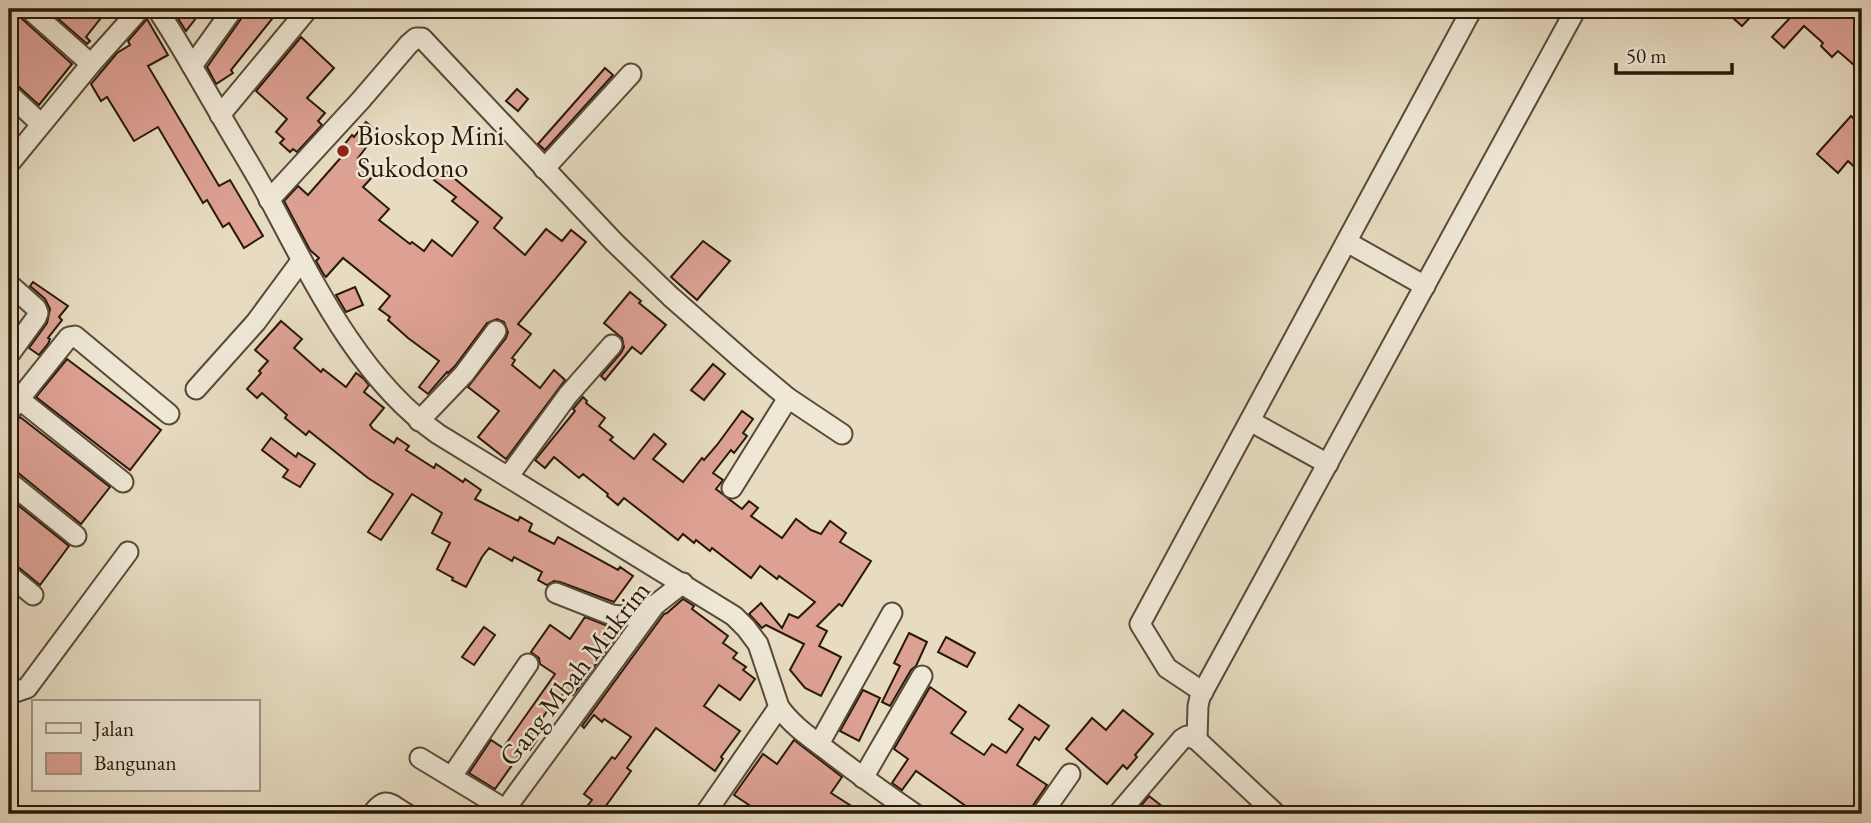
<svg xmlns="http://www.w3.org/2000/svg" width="1871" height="823" viewBox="0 0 1871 823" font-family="'EB Garamond',serif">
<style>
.building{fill:#dda194;stroke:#291909;stroke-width:2}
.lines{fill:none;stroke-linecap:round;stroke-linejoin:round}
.minor-casing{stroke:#584a37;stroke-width:23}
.minor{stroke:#efe8d7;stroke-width:19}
.poi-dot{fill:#8f2418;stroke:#efe8d7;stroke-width:2.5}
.labels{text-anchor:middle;stroke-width:5;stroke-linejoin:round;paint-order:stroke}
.poi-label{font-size:28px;fill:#291909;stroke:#efe8d7;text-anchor:start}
.street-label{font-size:28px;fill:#291909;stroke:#efe8d7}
</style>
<rect width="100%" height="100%" fill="#e7dcc2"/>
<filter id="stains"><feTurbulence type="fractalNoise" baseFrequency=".00286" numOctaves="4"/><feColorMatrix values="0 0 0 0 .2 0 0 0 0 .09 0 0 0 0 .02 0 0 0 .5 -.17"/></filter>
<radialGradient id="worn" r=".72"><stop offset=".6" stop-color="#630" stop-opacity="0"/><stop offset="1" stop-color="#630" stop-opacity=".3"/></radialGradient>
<!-- building -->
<g class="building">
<path d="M9,9H17L21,18L72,64L39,105L17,85L9,80Z"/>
<path d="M47,9H108L86,37L90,41L87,44Z"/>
<path d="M183,9H203L186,31L177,17Z"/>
<path d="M245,9H280L231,70L233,73L216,84L207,67L243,16Z"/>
<path d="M1723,9H1758L1742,26Z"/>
<path d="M1778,9H1857L1862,14V72L1838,51L1832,57L1821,46L1823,43L1804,26L1784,48L1772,37L1789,19Z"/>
<path d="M147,19L168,55L148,66L219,186L230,180L263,236L244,248L229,223L223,227L207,200L203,203L158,127L134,141L107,97L101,101L91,84L117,53L130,45L128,41Z"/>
<path d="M301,37L334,68L307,98L325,113L318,121L322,125L297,152L293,149L290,152L280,143L284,139L276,132L287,119L256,91Z"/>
<path d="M605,68L613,75L545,150L538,144Z"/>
<path d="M517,89L528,99L518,111L506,101Z"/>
<path d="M1851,116L1862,126V174L1848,161L1838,173L1817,154Z"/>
<path d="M366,122L378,132L358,158L376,173L363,187L389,209L379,220L410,244L412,242L424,251L432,240L452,256L478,222L452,201L456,197L434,180L443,169L502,218L494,228L525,255L546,229L562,241L571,230L586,242L518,324L531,334L512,358L515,360L512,365L540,388L554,370L565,380L506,459L478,437L499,411L468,387L506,338L508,332L504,322L497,319L487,323L455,366L448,373L447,372L428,394L419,387L439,361L408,338L388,320L390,317L379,309L390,296L343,258L326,277L324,275L316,261L319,258L310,250L284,201L298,186L308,195L344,154L340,150L352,135L354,137Z"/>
<path d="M703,241L730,261L697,300L671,277Z"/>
<path d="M33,282L68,306L59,317L62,320L48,338L50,339L48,344L39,355L29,348L47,323L50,309L45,299L30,286Z"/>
<path d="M355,287L363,305L346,312L336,295Z"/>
<path d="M630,292L641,301L639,303L666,325L641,354L632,347L605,380L601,376L621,353L624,347L622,338L604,323Z"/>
<path d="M281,321L302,339L294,348L321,372L323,369L346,387L356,373L364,379L369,385L364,392L384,408L370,425L373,429L394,443L397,438L409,446L406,450L434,468L436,464L463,482L465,479L481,490L475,499L518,521L520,517L532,524L529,531L554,544L558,537L618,570L620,567L633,576L614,602L560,582L554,581L547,585L538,580L542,572L514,557L512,561L489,548L482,557L466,587L452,580L453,578L437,569L450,543L432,533L442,513L412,494L381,540L368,532L393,494L368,478L309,431L306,435L285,418L287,415L262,393L257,398L247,389L261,373L259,371L268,361L255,350Z"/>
<path d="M67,359L161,430L130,470L36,397Z"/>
<path d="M713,364L725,374L704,400L691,390Z"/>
<path d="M583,397L587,401L586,403L605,418L599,426L613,437L610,440L634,459L654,434L666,444L653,459L683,482L702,458L704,460L717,445L742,411L753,419L743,433L747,436L734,453L731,450L713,473L723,480L716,489L742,509L749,501L758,508L751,516L782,538L796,519L811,530L821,534L830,521L846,533L840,542L871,561L842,606L839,604L817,626L827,631L819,646L841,657L821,696L805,688L790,670L804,644L766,625L762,628L749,614L761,603L782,628L789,614L798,618L815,602L779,576L777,579L760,566L751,578L712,548L710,551L696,540L694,543L683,534L678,540L624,498L618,505L607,496L608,494L583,474L579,478L554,457L545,468L535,460L575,411L573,409Z"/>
<path d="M20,417L110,487L81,524L17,472L9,470V424L14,423Z"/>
<path d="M271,438L296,457L298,453L315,464L300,487L283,477L288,470L262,450Z"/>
<path d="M9,498L69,546L40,585L17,566L9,562Z"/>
<path d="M683,599L694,606L692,609L728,636L723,643L737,653L733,658L746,667L743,670L755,679L740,700L719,685L704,706L740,731L721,757L723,759L715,771L656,728L627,768L631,771L600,814H581L592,800L584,794L612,757L615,759L631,737L604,719L602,722L594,715L584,728L582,726L664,614L667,613Z"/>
<path d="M585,617L608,626L622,629L573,695L566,690L552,708L550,707L530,736L537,740L530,750L525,747L495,789L469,773L491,740L503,748L555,674L540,664L539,658L531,652L550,625L570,639Z"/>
<path d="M484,627L495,635L474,665L462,657Z"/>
<path d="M909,633L927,642L916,666L911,670L890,706L882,702L900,666L894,663Z"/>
<path d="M946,637L975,653L967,667L938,652Z"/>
<path d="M930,687L966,712L951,733L984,755L992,744L1006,753L1023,729L1009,719L1019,705L1049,726L1039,740L1035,737L1017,765L1047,785L1032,807L1030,814H967L970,809L916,771L902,790L892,783L908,759L894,749Z"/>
<path d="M863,690L880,698L859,741L840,731Z"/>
<path d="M1123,710L1153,734L1135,755L1137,757L1127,769L1123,765L1107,784L1066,749L1092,718L1106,730Z"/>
<path d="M794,740L842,777L831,793L864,814H752L745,810L749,805L734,795L763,754L777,764Z"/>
<path d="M1149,796L1172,814H1134Z"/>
</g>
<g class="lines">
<defs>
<g id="minor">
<path d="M29,9L91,64"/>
<path d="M157,9C180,43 199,79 220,114C237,144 255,172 271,202C315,285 360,379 438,434L734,616L746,628L758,644L779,707C791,724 808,736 824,748C854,771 884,793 915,814"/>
<path d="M192,66L233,9"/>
<path d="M9,94L41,124"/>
<path d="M220,115L308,9"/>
<path d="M9,164L91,64L140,9"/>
<path d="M544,169L631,74"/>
<path d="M269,200L360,101L409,44L416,38H422L614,242L670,296L745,362L788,398L842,434"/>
<path d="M1347,242L1425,286"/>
<path d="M9,284L36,308L38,313L36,318L9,355"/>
<path d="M196,389L256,322L301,261"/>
<path d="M19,399L123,482"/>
<path d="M9,412L69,337L75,336L169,414"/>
<path d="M419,421L464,374L496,331"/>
<path d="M1250,421L1328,464"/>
<path d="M508,477L568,395L612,345"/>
<path d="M9,482L76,536"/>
<path d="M732,488L788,398"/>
<path d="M9,575L33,595"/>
<path d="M556,593L612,615L620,616L629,615L654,605"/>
<path d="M1203,692L1167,668L1140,624L1472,9"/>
<path d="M9,694L27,688L30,684L128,552"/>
<path d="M1197,740L1198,706L1200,697L1576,9"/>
<path d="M819,744L892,613"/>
<path d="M420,758L513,814"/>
<path d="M452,776L528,664"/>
<path d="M863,778L922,676"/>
<path d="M512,800L655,605L683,583"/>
<path d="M372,814C386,795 389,804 407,814"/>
<path d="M705,814L779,707"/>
<path d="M1042,814L1070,774"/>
<path d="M1118,814L1182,739L1187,736L1197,740L1276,814"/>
</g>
</defs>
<!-- minor casing -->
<use href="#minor" class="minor-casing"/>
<!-- minor -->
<use href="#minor" class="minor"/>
</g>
<!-- markers -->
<circle class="poi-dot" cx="343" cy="151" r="7"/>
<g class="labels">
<!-- poi labels -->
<g class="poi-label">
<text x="357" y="145">Bioskop Mini<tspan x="357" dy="32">Sukodono</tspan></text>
</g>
<!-- street labels -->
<g class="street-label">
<text transform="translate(574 673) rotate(-52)" y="10">Gang Mbah Mukrim</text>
</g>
</g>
<!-- margin -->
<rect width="1871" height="823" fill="none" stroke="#e7dcc2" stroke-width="35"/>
<rect x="10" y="10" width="1850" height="802" fill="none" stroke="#291909" stroke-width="3.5"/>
<rect x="18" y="18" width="1836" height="788" fill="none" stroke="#291909" stroke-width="2"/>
<!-- legend -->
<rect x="32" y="700" width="228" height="91" fill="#efe8d7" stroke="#a09585" stroke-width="2"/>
<rect x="46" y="723" width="35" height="10" fill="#efe8d7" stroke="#a09585" stroke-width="2"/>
<text x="94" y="736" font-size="21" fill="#291909">Jalan</text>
<rect x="46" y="753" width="35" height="21" fill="#dda194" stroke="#a09585" stroke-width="2"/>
<text x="94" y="770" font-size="21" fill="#291909">Bangunan</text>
<!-- scale -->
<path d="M1616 63v10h116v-10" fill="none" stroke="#291909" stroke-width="3.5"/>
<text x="1626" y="63" font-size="21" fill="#291909" stroke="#efe8d7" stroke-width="5" paint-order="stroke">50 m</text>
<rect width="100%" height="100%" filter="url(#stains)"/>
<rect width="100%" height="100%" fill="url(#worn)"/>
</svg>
